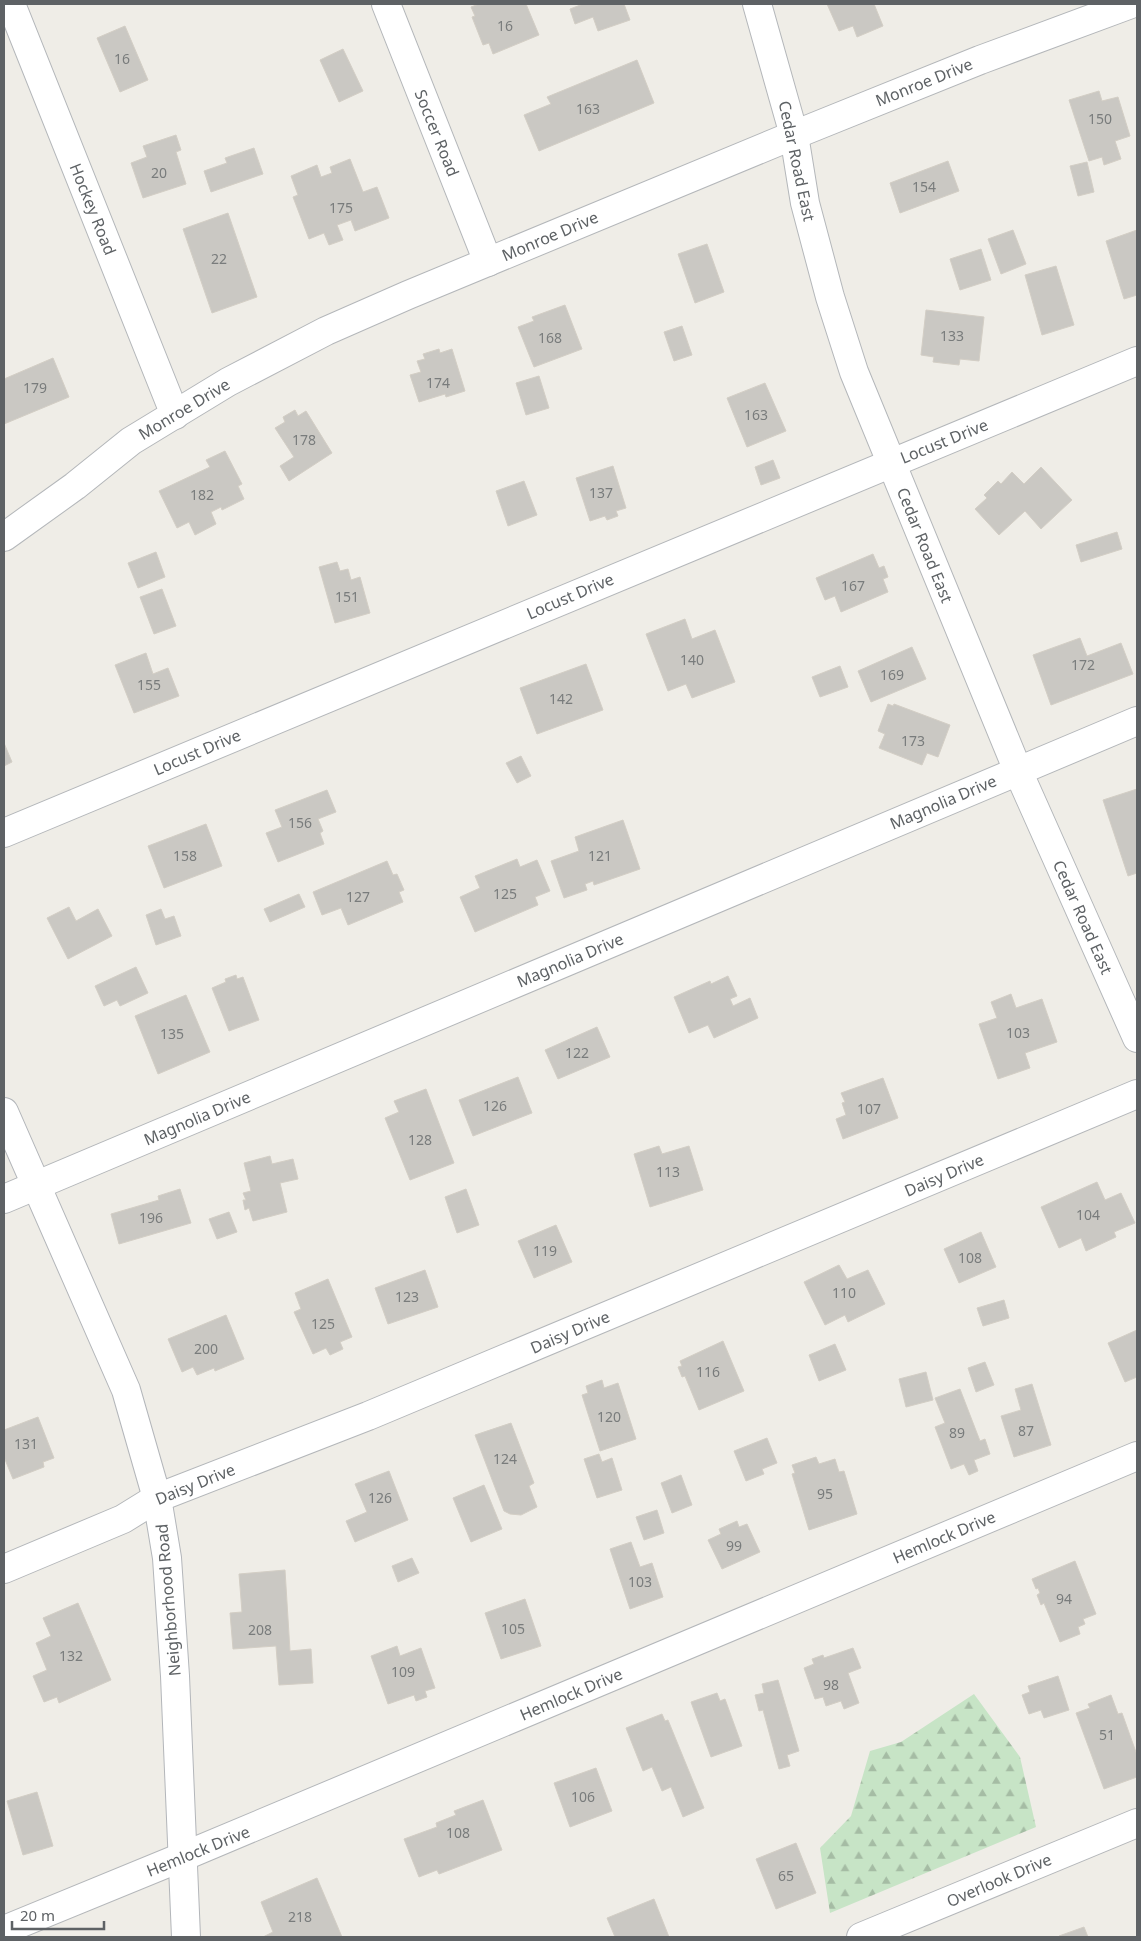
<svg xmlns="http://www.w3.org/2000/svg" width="1141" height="1941" viewBox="0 0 1141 1941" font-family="'Noto Sans',sans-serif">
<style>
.forest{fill:url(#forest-firs)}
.building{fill:#cac8c3;stroke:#d3cec5}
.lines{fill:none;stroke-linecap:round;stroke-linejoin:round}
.street-casing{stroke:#b4b7ba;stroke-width:30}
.secondary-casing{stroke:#b3b6ba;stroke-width:30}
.street{stroke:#fff;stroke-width:28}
.secondary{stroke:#fff;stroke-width:28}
.labels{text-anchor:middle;stroke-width:5;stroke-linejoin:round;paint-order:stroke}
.number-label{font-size:14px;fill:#797c7c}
.street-label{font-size:16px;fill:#5e6265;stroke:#fff}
</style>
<defs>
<pattern id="forest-firs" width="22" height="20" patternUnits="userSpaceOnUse" patternTransform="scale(1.25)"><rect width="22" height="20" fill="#c7e4c6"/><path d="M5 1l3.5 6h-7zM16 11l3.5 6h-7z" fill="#a5bca4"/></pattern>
</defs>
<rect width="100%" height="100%" fill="#efede7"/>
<!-- forest -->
<path class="forest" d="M974,1694L1020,1757L1036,1827L830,1913L820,1848L851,1816L870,1751L901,1742Z"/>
<!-- building -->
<g class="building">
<path d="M479,4H526L539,35L493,54L489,43L483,45L472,17L475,16L471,7Z"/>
<path d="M583,4H624L630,20L598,31L593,17L575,24L570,9Z"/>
<path d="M827,4H874L883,26L857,37L853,26L839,31Z"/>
<path d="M125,26L148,80L120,92L97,38Z"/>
<path d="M343,49L363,91L339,102L320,60Z"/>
<path d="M637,60L654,103L539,151L524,115L551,104L547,97Z"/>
<path d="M1099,91L1102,101L1118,97L1130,136L1115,141L1121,159L1104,165L1102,157L1089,161L1069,100Z"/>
<path d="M176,135L181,150L176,152L186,184L143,198L131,163L147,157L143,146Z"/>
<path d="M254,148L263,174L211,192L204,171L227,163L225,158Z"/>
<path d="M350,159L363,192L377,187L389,218L355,231L351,220L337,225L343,240L329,245L324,233L309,239L293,197L298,195L291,176L317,165L321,177L332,173L330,167Z"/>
<path d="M948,161L959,191L900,213L890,183Z"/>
<path d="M1087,162L1094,192L1078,196L1070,166Z"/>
<path d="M228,213L257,297L212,313L183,229Z"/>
<path d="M1013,230L1026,264L1001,274L988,239Z"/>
<path d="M1137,230V295L1124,299L1106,241Z"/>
<path d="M707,244L724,292L695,303L678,254Z"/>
<path d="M981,249L991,280L960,290L950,259Z"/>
<path d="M1056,266L1074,325L1042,335L1025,275Z"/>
<path d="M565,305L582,349L534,367L518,327L534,321L532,317Z"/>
<path d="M926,310L984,317L979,361L960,359L959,365L933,362L934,357L921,355Z"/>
<path d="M682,326L692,355L674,361L664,332Z"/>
<path d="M439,349L440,353L452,349L465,391L446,397L445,394L419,402L410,375L421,372L417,361L425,359L423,354Z"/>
<path d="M53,358L69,397L4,424V379Z"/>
<path d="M539,376L549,408L526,415L516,383Z"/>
<path d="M765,383L786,431L747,447L727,398Z"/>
<path d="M295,410L298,416L306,411L332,453L289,481L280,466L294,457L275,428L285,422L283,417Z"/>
<path d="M225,451L242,484L238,486L244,499L222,510L221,507L211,512L216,524L195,535L189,522L177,528L159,491L210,467L206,460Z"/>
<path d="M773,460L780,478L761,485L755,467Z"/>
<path d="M613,466L626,508L616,511L618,516L607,520L605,516L590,521L576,478Z"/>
<path d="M1041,467L1072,500L1041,529L1025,511L999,535L975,509L987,498L984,495L998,481L1001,484L1012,472L1024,484Z"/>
<path d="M524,481L537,515L508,526L496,491Z"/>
<path d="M1117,532L1122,549L1081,562L1076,545Z"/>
<path d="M156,552L165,577L138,588L128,563Z"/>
<path d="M873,554L879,568L884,566L888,577L883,579L888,592L841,612L835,596L825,600L816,578Z"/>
<path d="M337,562L340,571L348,569L351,580L360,577L370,613L335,623L319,567Z"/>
<path d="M162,589L176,626L154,634L140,597Z"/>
<path d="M685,619L692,639L715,630L735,682L692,698L686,684L668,691L646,634Z"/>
<path d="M1080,638L1087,656L1121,643L1133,674L1051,705L1033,655Z"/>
<path d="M912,647L926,679L871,702L858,671Z"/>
<path d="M146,653L153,674L168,668L179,696L134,713L115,665Z"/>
<path d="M586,664L603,710L537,734L520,688Z"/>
<path d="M840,666L848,687L820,697L812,677Z"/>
<path d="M888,704L893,706L894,704L950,725L938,757L927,753L922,765L879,748L885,734L878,731Z"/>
<path d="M4,743L12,762L4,766Z"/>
<path d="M521,756L531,776L517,783L506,763Z"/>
<path d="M1137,789V873L1128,876L1103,800Z"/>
<path d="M327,790L336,812L318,819L323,831L320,833L324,844L278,862L266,833L282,827L275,810Z"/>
<path d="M623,820L640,869L594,885L593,881L585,884L587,890L564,898L551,861L579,851L575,837Z"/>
<path d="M206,824L222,866L164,888L148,846Z"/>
<path d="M517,859L520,867L537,860L550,891L535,897L538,905L475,932L460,897L480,888L475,876Z"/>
<path d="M387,861L393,875L397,874L404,890L399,892L403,902L348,925L341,908L322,915L313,892Z"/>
<path d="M299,894L305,907L270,922L264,909Z"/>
<path d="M69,907L76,921L98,909L112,936L68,959L47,918Z"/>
<path d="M161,909L165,919L174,916L181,936L156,945L146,915Z"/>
<path d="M136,967L148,993L120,1006L117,1000L104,1006L95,986Z"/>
<path d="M236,975L237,979L243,977L259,1020L229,1031L212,988L226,982L225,979Z"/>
<path d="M728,976L737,996L730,999L733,1006L750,998L758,1018L714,1038L708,1025L689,1033L674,997L710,981L711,984Z"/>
<path d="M1011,994L1016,1008L1042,999L1057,1042L1025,1053L1030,1068L998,1079L979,1024L997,1018L991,1002Z"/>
<path d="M186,995L210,1052L158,1074L135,1016Z"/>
<path d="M597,1027L610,1057L558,1079L545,1050Z"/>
<path d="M518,1077L532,1113L473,1136L459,1100Z"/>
<path d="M883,1078L898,1118L843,1139L836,1119L846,1115L842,1103L845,1102L841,1093Z"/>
<path d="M426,1089L454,1163L410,1180L385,1118L399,1112L394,1101Z"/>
<path d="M659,1146L662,1154L689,1146L703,1190L650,1207L634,1154Z"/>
<path d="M270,1156L272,1164L293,1159L298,1179L280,1183L287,1212L253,1221L249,1208L245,1210L243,1200H246L243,1193L251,1191L244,1163Z"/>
<path d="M1097,1182L1105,1200L1121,1193L1135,1223L1114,1232L1116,1237L1086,1251L1081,1238L1059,1248L1041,1207Z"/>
<path d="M180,1189L191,1223L119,1244L111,1214L159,1200L158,1196Z"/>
<path d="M466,1189L479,1225L457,1233L445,1197Z"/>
<path d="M229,1212L237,1232L217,1239L209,1219Z"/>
<path d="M556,1225L572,1262L534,1278L518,1241Z"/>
<path d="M981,1232L996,1267L959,1283L944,1249Z"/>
<path d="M839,1265L847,1279L868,1270L885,1304L848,1322L845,1315L825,1325L804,1282Z"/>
<path d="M425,1270L438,1307L388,1324L375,1288Z"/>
<path d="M328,1279L352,1337L340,1342L343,1349L330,1355L326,1348L313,1354L294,1312L301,1309L295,1293Z"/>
<path d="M1004,1300L1009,1318L983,1326L977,1308Z"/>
<path d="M226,1315L244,1359L215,1371L214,1368L197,1375L193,1367L182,1372L168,1339Z"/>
<path d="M1137,1330V1377L1125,1382L1108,1343Z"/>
<path d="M723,1341L744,1391L699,1410L685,1376L682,1377L678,1367L682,1366L680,1361Z"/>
<path d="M835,1344L846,1370L819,1381L809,1355Z"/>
<path d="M985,1362L994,1385L976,1392L968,1368Z"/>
<path d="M926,1372L933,1400L906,1407L899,1379Z"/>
<path d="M602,1380L604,1388L618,1383L636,1439L600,1451L582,1395L588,1393L586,1386Z"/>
<path d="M1032,1384L1051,1445L1014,1457L1001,1416L1021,1410L1015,1389Z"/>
<path d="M960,1389L980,1441L985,1439L990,1454L974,1460L978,1471L969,1475L964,1464L951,1469L935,1427L945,1423L935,1398Z"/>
<path d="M38,1417L54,1458L43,1462L44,1467L13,1479L4,1457V1430Z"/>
<path d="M511,1423L534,1483L529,1486L537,1507L521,1515L510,1514L504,1511L475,1435Z"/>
<path d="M767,1438L777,1463L762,1469L764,1474L746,1481L734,1451Z"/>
<path d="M599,1454L602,1462L612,1458L622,1490L597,1498L584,1459Z"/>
<path d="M816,1457L819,1464L835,1459L839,1472L844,1471L857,1514L809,1530L792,1474L795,1473L792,1465Z"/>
<path d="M389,1471L408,1520L355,1542L346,1521L367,1512L355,1484Z"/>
<path d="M681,1475L692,1505L672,1513L661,1483Z"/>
<path d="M484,1485L502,1529L471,1542L453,1498Z"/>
<path d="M657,1510L664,1533L644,1540L636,1517Z"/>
<path d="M737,1521L739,1527L747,1524L760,1552L722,1569L708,1540L721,1534L719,1529Z"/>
<path d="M631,1542L640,1567L652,1563L663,1597L630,1609L610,1549Z"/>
<path d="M412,1558L419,1573L398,1582L392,1566Z"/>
<path d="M1075,1561L1096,1614L1083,1619L1085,1624L1078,1627L1080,1634L1060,1642L1044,1603L1041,1605L1037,1595L1040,1593L1038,1588L1036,1589L1032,1579Z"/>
<path d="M285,1570L290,1651L311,1649L313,1683L279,1685L276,1646L233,1649L230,1613L242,1612L239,1574Z"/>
<path d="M525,1599L541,1646L501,1659L485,1613Z"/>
<path d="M78,1603L111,1680L59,1703L57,1697L44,1702L33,1676L47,1670L36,1643L51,1636L43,1618Z"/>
<path d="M397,1646L400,1656L421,1648L435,1688L425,1691L427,1697L416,1701L414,1695L388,1704L371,1656Z"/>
<path d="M853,1648L861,1668L848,1673L859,1703L844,1709L841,1701L826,1706L823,1697L815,1699L804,1668L814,1664L812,1659L823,1655L824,1658Z"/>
<path d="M1058,1676L1069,1710L1044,1718L1041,1710L1029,1714L1022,1695L1030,1692L1028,1686Z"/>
<path d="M778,1680L799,1751L787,1755L790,1766L779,1769L763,1710L759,1711L755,1695L764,1693L762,1684Z"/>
<path d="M717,1693L720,1701L725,1699L742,1746L711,1757L691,1702Z"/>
<path d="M1111,1695L1118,1714L1122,1713L1137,1755V1777L1104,1789L1076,1713L1090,1708L1088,1704Z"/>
<path d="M662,1714L665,1721L668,1720L704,1808L683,1817L671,1787L662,1791L652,1767L643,1771L626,1728Z"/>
<path d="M596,1768L612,1811L570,1827L554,1783Z"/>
<path d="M37,1792L53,1846L23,1855L7,1801Z"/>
<path d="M483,1800L502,1850L439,1874L437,1870L419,1877L404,1839L437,1827L436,1823L456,1815L454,1811Z"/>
<path d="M796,1843L816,1893L776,1909L756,1859Z"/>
<path d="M317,1878L342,1937H263L273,1932L261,1902Z"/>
<path d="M654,1899L669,1937H615L607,1918Z"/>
<path d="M1084,1927L1088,1937H1059V1936Z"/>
</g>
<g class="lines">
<defs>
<g id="street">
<path d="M11,4L175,415"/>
<path d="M386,4L488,262"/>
<path d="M757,4L794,135L805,203L830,297L854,372L1018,771L1137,1038"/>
<path d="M4,537L75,486L131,441L228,382L326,331L408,295L794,135L980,60L1131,4"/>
<path d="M4,833L1137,361"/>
<path d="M4,1199L1137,721"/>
<path d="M4,1569L123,1519L157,1498L368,1416L1137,1094"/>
<path d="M4,1930L182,1857L1137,1456"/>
<path d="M861,1937L1137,1823"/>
</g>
<path id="secondary" d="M4,1112L126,1390L157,1498L167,1558L175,1676L186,1937"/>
</defs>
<!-- street casing -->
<use href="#street" class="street-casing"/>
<!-- secondary casing -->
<use href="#secondary" class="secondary-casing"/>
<!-- street -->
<use href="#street" class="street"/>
<!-- secondary -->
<use href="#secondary" class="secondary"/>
</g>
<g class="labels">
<!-- number labels -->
<g class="number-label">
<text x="505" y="31">16</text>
<text x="122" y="64">16</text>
<text x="588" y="114">163</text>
<text x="1100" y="124">150</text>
<text x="159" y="178">20</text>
<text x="924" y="192">154</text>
<text x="341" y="213">175</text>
<text x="219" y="264">22</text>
<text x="952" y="341">133</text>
<text x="550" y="343">168</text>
<text x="438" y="388">174</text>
<text x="35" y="393">179</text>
<text x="756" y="420">163</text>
<text x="304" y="445">178</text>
<text x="601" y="498">137</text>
<text x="202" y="500">182</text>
<text x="853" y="591">167</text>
<text x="347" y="602">151</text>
<text x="692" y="665">140</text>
<text x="1083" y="670">172</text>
<text x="892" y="680">169</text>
<text x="149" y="690">155</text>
<text x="561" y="704">142</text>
<text x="913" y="746">173</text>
<text x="300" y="828">156</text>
<text x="185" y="861">158</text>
<text x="600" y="861">121</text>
<text x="505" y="899">125</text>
<text x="358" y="902">127</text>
<text x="1018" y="1038">103</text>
<text x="172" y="1039">135</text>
<text x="577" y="1058">122</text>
<text x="495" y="1111">126</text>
<text x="869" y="1114">107</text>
<text x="420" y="1145">128</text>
<text x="668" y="1177">113</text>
<text x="1088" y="1220">104</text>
<text x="151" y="1223">196</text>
<text x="545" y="1256">119</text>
<text x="970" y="1263">108</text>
<text x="844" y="1298">110</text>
<text x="407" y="1302">123</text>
<text x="323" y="1329">125</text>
<text x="206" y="1354">200</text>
<text x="708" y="1377">116</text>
<text x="609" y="1422">120</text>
<text x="1026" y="1436">87</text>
<text x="957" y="1438">89</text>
<text x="26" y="1449">131</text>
<text x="505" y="1464">124</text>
<text x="825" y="1499">95</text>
<text x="380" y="1503">126</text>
<text x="734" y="1551">99</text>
<text x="640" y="1587">103</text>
<text x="1064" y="1604">94</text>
<text x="513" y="1634">105</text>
<text x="260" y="1635">208</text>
<text x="71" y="1661">132</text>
<text x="403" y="1677">109</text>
<text x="831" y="1690">98</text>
<text x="1107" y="1740">51</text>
<text x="583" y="1802">106</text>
<text x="458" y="1838">108</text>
<text x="786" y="1881">65</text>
<text x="300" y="1922">218</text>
</g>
<!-- street labels -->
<g class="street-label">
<text transform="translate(924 82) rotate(-22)" y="6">Monroe Drive</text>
<text transform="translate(437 133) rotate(68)" y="6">Soccer Road</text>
<text transform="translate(797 161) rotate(78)" y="6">Cedar Road East</text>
<text transform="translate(93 209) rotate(68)" y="6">Hockey Road</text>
<text transform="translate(550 236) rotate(-23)" y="6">Monroe Drive</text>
<text transform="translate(184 409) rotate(-31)" y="6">Monroe Drive</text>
<text transform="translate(944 441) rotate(-22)" y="6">Locust Drive</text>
<text transform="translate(925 545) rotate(68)" y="6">Cedar Road East</text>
<text transform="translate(570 596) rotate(-23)" y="6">Locust Drive</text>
<text transform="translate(197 752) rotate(-23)" y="6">Locust Drive</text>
<text transform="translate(943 802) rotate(-23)" y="6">Magnolia Drive</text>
<text transform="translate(1083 917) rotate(66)" y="6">Cedar Road East</text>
<text transform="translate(570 960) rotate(-23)" y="6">Magnolia Drive</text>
<text transform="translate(197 1118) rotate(-23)" y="6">Magnolia Drive</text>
<text transform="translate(944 1175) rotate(-23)" y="6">Daisy Drive</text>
<text transform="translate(570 1332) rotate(-23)" y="6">Daisy Drive</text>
<text transform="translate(195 1484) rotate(-22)" y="6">Daisy Drive</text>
<text transform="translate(944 1537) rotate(-23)" y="6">Hemlock Drive</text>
<text transform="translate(168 1600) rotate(-95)" y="6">Neighborhood Road</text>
<text transform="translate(571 1694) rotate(-23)" y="6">Hemlock Drive</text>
<text transform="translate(198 1851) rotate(-22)" y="6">Hemlock Drive</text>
<text transform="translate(999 1880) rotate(-23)" y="6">Overlook Drive</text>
</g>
</g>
<!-- border -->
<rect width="1141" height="1941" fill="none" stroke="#5e6265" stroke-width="10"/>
<!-- scale -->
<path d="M12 1921v8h92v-8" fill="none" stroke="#5e6265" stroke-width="2.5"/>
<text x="20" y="1921" font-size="15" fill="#5e6265" stroke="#ffffff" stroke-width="4" paint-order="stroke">20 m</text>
</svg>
